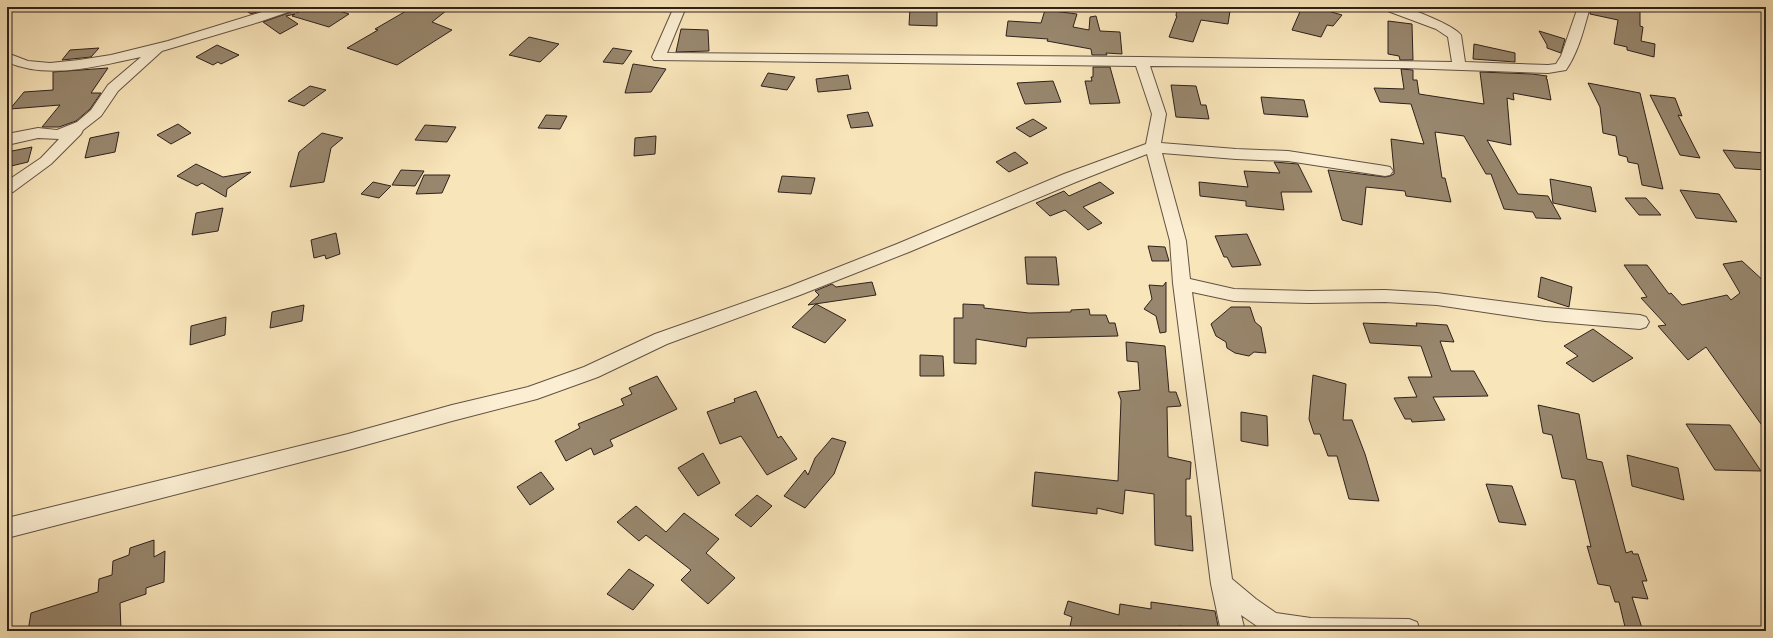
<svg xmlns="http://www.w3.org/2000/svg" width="1773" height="638" viewBox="0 0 1773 638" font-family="Alegreya,serif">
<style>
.building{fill:#98876e;stroke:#2e211c}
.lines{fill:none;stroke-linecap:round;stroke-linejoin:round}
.minor-casing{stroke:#615244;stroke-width:2}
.minor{fill:#fbeed2;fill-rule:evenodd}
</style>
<rect width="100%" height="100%" fill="#f9e5ba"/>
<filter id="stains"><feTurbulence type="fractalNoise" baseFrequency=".005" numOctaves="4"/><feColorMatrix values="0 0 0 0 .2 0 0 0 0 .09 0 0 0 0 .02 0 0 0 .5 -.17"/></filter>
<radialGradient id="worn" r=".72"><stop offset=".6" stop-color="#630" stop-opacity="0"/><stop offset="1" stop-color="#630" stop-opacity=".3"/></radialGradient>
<!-- building -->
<g class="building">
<path d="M241,7H273L251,14Z"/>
<path d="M308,7H326L349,14L329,27L292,16L295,14L286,16L298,24L280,34L263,22L294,11L296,8L297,13Z"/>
<path d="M413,7H451L432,22L452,30L397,65L347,48L378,30L375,29Z"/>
<path d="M1177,7H1205L1230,11L1228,24L1201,20L1193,42L1169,37L1177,16H1176Z"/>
<path d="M1302,7H1330L1328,11L1342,15L1333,26L1327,25L1321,37L1292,30Z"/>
<path d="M1591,7H1640V26L1643,27L1641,41L1655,44L1654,57L1627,50V47L1614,44L1618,20L1590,14Z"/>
<path d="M910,8H937V26L909,25Z"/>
<path d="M1045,10L1077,14L1073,27L1089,30L1090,17L1096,16L1100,31L1120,32L1122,54L1106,53L1107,55H1092L1091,49L1047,41L1048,39L1006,36L1008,21L1041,23Z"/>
<path d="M1388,21L1412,24L1413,60H1400L1399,56L1388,54Z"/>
<path d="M681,29L708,30L709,51L676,52Z"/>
<path d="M1539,31L1565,39L1561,53L1547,48V45Z"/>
<path d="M529,37L559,44L540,62L509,55Z"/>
<path d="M1474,44L1515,53V62L1473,59Z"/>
<path d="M217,45L239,55L221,64L218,62L213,65L196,57Z"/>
<path d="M99,48L91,57L62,60L70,50Z"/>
<path d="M613,48L632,51L623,64L603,62Z"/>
<path d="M633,64L666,69L651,92L625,93Z"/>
<path d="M1093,67H1110L1120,103L1090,104L1085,81H1092L1091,77H1093Z"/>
<path d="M108,68L91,93H101L90,109L76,121L59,127H42L60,105L10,109L24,92L53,90V72Z"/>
<path d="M1401,69L1413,70V80H1417L1419,94L1484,104L1480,72L1532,74L1547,76L1546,79H1547L1551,100L1513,93L1514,100L1507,98L1511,145L1487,140L1518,194L1548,196L1561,219L1536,218L1533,212L1504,209L1491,174H1486L1464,136L1435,132L1442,178H1445L1451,202L1406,196L1405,191L1366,187L1362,225L1342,220L1328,170L1385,177L1390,176L1394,174V171L1391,139L1424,144L1411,104L1380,102L1374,88L1404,89Z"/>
<path d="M768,73L795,77L787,90L761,86Z"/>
<path d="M848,75L851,89L818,92L816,79Z"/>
<path d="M1053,81L1061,102L1025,104L1017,83Z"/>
<path d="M1588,83L1640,93L1663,189L1642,185L1638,164L1628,162L1627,157L1619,155L1616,136L1603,133L1600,107Z"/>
<path d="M1171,85L1196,86L1201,105H1206L1209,119L1176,117Z"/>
<path d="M310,86L326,90L304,106L288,101Z"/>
<path d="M1650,95L1675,98L1682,116L1678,115L1700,158L1680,155Z"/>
<path d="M1261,97L1304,100L1308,117L1264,114Z"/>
<path d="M868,112L873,126L851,128L847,115Z"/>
<path d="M546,115L567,116L560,129L538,128Z"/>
<path d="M1033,119L1047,128L1030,137L1016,128Z"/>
<path d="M178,124L191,133L171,144L157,135Z"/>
<path d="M425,125L456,127L447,142L415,140Z"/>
<path d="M119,132L115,152L85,158L90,138Z"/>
<path d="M322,133L343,138L331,148L324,182L290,187L299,152Z"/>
<path d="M656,136L655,154L634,156L635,138Z"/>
<path d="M32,147L28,162L7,167V152Z"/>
<path d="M1723,150L1766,153V170L1735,168Z"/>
<path d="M1015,152L1028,163L1009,172L996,162Z"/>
<path d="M1274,162L1298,164L1312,192H1281L1284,210L1246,206V201L1200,196L1199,182L1248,187L1244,171L1280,173Z"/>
<path d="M196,164L223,177L251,172L227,189L226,197L202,183L197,186L177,176Z"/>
<path d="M401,170L424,171L415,186L392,185Z"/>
<path d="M424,175H450L442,193L416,194Z"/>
<path d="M782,176L815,178L811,194L778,192Z"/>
<path d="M1550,179L1591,187L1596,212L1553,203Z"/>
<path d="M373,182L391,186L379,198L361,194Z"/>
<path d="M1100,182L1114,193L1083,207L1102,223L1088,230L1065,210L1050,216L1036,203L1064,191L1069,196Z"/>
<path d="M1680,190L1719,194L1737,222L1696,218Z"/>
<path d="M1625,198H1646L1661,215H1639Z"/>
<path d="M223,208L218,231L192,235L196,213Z"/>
<path d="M336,233L340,254L326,259L325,255L314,258L311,240Z"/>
<path d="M1247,234L1261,265L1232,267L1227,257H1224L1215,236Z"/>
<path d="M1148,246L1165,247L1169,261H1152Z"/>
<path d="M1025,257H1056L1059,285L1027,284Z"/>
<path d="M1742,261L1766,283V431L1706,347L1688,360L1658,326L1666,325L1641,298L1647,297L1624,265H1647L1669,294L1671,293L1682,305L1727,295L1731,300L1740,293L1723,264Z"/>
<path d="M1541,277L1572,287L1569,307L1538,297Z"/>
<path d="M872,282L876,295L808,305L819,295L815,291L832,284L836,287Z"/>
<path d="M1166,282V332L1160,333L1156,316L1144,309L1152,299L1149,285L1163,286Z"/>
<path d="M816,304L846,320L825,343L792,327Z"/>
<path d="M963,304L984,305V308L1029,313L1071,312V310L1089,309L1090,315H1106L1109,323H1115L1118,336L1027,338L1026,347L976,339V364L954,363V318H963Z"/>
<path d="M304,305L302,321L270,328L272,312Z"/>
<path d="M1231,307H1250L1255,322L1261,327L1266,353L1254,352L1249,356L1235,353L1227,348L1226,342L1216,336L1211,324Z"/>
<path d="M226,317L225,335L190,345L191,326Z"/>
<path d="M1363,323L1417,326L1416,323L1447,325L1454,342L1440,341L1451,371H1474L1488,396L1433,397L1445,420L1412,422L1411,419H1405L1394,398L1417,397L1408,377H1432L1421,346L1370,343Z"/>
<path d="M1593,329L1633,358L1593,382L1566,363L1578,356L1564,346Z"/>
<path d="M1126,342L1165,346L1169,392H1176L1181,406L1167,407L1168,457L1191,462L1190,479H1186V516H1191L1193,551L1155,545L1154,494L1125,490L1123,514L1097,508V514L1032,506L1035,472L1118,481L1121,400L1118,392L1140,390L1138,362L1127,361Z"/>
<path d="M920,355L943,356L944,376H920Z"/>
<path d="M1313,375L1346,384L1343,420H1352L1365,454L1379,501L1349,499L1337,456H1328L1320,434H1314L1309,419Z"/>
<path d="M657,376L677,409L610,440L613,446L594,455L591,448L566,461L555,441L580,428L578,424L624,405L621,399L632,394L629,388Z"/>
<path d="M756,391L778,438L781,436L797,459L767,475L741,436L720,444L707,412L735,402L734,399Z"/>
<path d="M1538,405L1579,414L1587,459L1602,462L1626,553L1632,551L1633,554H1638L1647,581H1642L1648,599L1632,597L1643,631H1626L1619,602H1615L1610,586L1598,584L1587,546L1591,547L1575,480L1562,478L1552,435L1543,433Z"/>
<path d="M1241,412L1267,416L1268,446L1241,441Z"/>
<path d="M1686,424L1730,425L1761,471L1715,470Z"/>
<path d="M832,438L846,442L834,474L805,508L784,496L805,470L808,475L815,458Z"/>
<path d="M703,453L720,483L698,496L678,468Z"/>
<path d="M1627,455L1678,468L1684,500L1632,486Z"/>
<path d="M541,472L554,489L530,505L517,487Z"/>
<path d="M1486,484L1512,486L1526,525L1499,522Z"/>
<path d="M757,495L772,506L751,527L735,515Z"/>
<path d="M636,506L666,532L684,513L719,539L706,553L735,578L708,604L681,580L691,570L646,535L639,541L617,522Z"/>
<path d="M154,540V557L165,551L164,582L146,588V594L120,603L121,631H28L31,613L98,592L99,579L112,575L113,561L129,555L130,548Z"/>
<path d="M629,569L654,585L633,610L607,594Z"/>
<path d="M1068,601L1119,615L1120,604L1151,609V602L1215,611L1219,631L1179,626V631H1069L1072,617L1064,614Z"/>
</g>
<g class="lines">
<defs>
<g id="minor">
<path d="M278,7H295L294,10L259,22L162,51L118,91L101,116L83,130L81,134L51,164L13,192L7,193V181L41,158L59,139L38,138L7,145V134L38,128L57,130L77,122L91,110L108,85L141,57C98,66 49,80 7,62V53L28,61L50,63L79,60L111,55L168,41Z"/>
<path d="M674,7H686L667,53L1141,57L1452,62L1448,37L1436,29L1385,10L1384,7C1389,7 1397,6 1402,7C1415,10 1453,25 1461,35L1465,62L1548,65L1556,64L1561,56L1578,7H1590C1584,28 1579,51 1566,70L1548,73L1404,68L1150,66L1166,114L1161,143L1236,149L1288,151L1385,166L1390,167L1393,171L1390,175L1385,176L1288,161L1236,159L1162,153L1186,241L1190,279L1234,289L1309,291L1385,290L1437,293L1545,307L1640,315L1646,317L1649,322L1646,327L1640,329L1545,321L1437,305L1385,302L1309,303L1234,301L1192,292L1232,579L1256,599L1276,613L1311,618L1409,619L1417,622L1420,631H1264L1241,615L1245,631H1221L1211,584L1173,283L1170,241L1147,154L1076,182L909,252L800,295L667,344L598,377L537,399L452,421L348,450L7,538V518L348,434L452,405L528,387L584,367L655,334L788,287L897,244L1064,174L1146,144L1152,114L1136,66L654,60L652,57Z"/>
</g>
</defs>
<!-- minor casing -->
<use href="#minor" class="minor-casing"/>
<!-- minor -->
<use href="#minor" class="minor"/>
</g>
<!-- margin -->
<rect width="1773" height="638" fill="none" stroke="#f9e5ba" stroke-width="24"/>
<rect x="8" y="8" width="1757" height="622" fill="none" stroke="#2e211c" stroke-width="2"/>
<rect x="12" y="12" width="1749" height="614" fill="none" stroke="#2e211c"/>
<rect width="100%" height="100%" filter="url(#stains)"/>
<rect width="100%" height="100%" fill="url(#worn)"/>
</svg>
